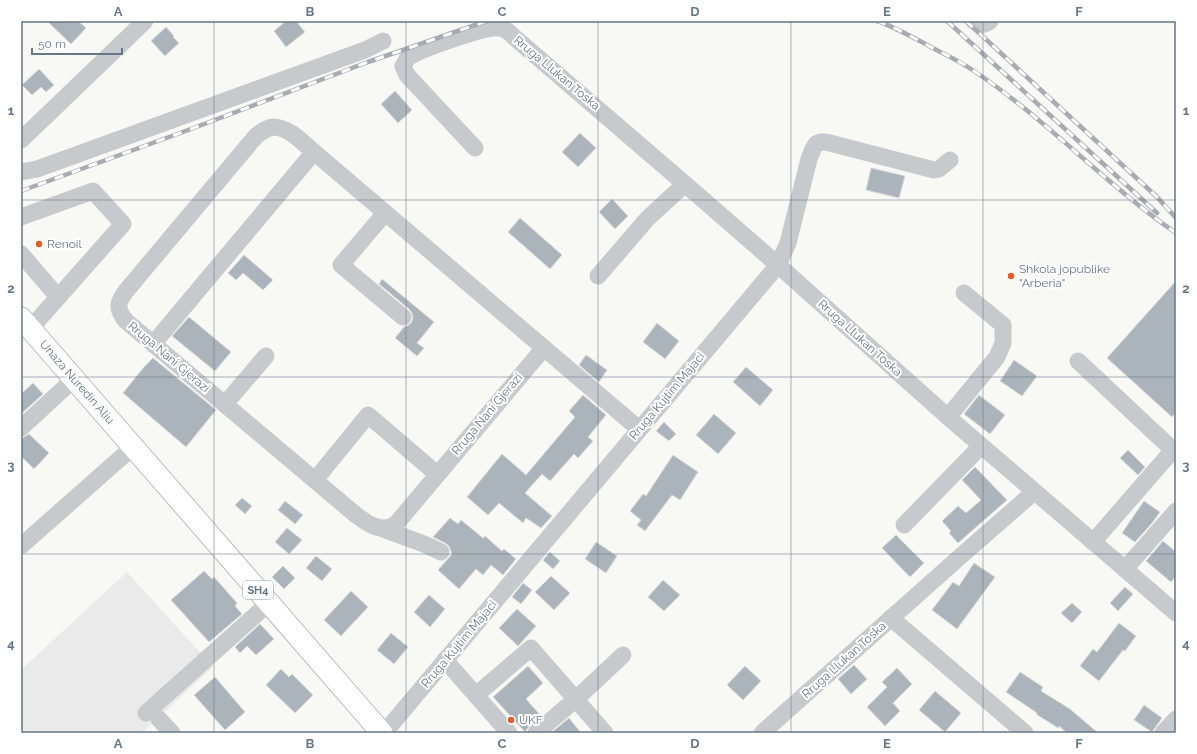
<svg xmlns="http://www.w3.org/2000/svg" width="1197" height="754" viewBox="0 0 1197 754" font-family="Raleway,sans-serif">
<style>
.built{fill:#e9eae9}
.building{fill:#acb4bb;stroke:#dadad8}
.lines{fill:none;stroke-linecap:round;stroke-linejoin:round}
.major-casing{stroke:#b9bdc1;stroke-width:23}
.minor{stroke:#c6cacd;stroke-width:17}
.major{stroke:#fff;stroke-width:21}
.rail-casing{stroke:#a6acb2;stroke-width:4.5}
.rail{stroke:#fff;stroke-width:3;stroke-dasharray:9;stroke-linecap:butt}
.grid{fill:none;stroke:#667787;stroke-width:1;stroke-opacity:0.55}
.poi-dot{fill:#e95c24;stroke:#fff;stroke-width:1.5}
.labels{text-anchor:middle;stroke-width:4;stroke-linejoin:round;paint-order:stroke}
.shield{fill:#fff;stroke:#94a0ab;stroke-width:1}
.shield-label{font-size:11px;font-weight:bold;fill:#667787}
.street-label{font-size:12px;fill:#667787;stroke:#fff}
.poi-label{font-size:12px;fill:#667787;stroke:#fff;text-anchor:start}
.neatline{fill:none;stroke:#667787;stroke-width:1.5}
.grid-label{font-size:13px;text-anchor:middle;font-weight:bold;fill:#667787}
</style>
<rect width="100%" height="100%" fill="#f8f8f5"/>
<!-- built -->
<path class="built" d="M127,572L213,667L142,733H21V670Z"/>
<!-- building -->
<g class="building">
<path d="M47,21H78L86,28L71,44Z"/>
<path d="M286,21H296L305,32L286,47L274,31Z"/>
<path d="M166,27L174,36L173,37L179,43L165,56L151,41Z"/>
<path d="M39,69L54,85L46,92L41,87L32,95L22,85Z"/>
<path d="M395,91L412,110L398,123L381,104Z"/>
<path d="M580,133L596,148L578,167L562,152Z"/>
<path d="M871,168L905,176L899,198L866,190Z"/>
<path d="M612,199L628,216L615,229L599,212Z"/>
<path d="M520,218L562,255L550,269L508,232Z"/>
<path d="M244,255L273,280L263,290L243,273L236,280L228,273Z"/>
<path d="M382,279L434,322L417,343L424,348L417,356L395,338L404,327L407,326L411,323L413,318L412,313L409,309L379,284Z"/>
<path d="M1176,281V412L1172,417L1107,358Z"/>
<path d="M189,317L231,352L215,371L172,336Z"/>
<path d="M657,323L679,341L665,359L643,342Z"/>
<path d="M586,355L607,370L599,382L579,365Z"/>
<path d="M153,358L216,410L186,447L123,393L144,367Z"/>
<path d="M1014,360L1037,376L1022,396L1000,381Z"/>
<path d="M746,367L773,390L760,406L733,382Z"/>
<path d="M33,383L43,394L21,414V394Z"/>
<path d="M583,395L606,415L588,437L593,441L578,458L574,454L550,481L542,474L525,493L552,516L541,528L526,518L523,523L499,503L488,515L467,497L502,454L526,475L575,417L569,411Z"/>
<path d="M979,395L1005,415L990,434L964,414Z"/>
<path d="M714,414L736,433L718,454L696,435Z"/>
<path d="M664,422L676,434L669,441L656,431Z"/>
<path d="M29,434L49,453L34,469L21,456V439Z"/>
<path d="M1128,450L1145,467L1138,475L1120,458Z"/>
<path d="M673,455L698,472L680,500L672,495L645,531L637,525L641,520L630,511L643,494L646,496Z"/>
<path d="M975,467L1007,500L958,543L949,533L951,531L942,521L958,506L966,513L981,500L962,480Z"/>
<path d="M242,498L252,506L245,514L235,505Z"/>
<path d="M285,501L303,515L295,524L278,510Z"/>
<path d="M1144,501L1160,512L1152,523L1135,542L1122,533Z"/>
<path d="M450,518L458,524L461,520L483,538L485,536L502,551L504,549L516,559L503,575L491,565L483,575L476,569L459,589L438,570L452,554L449,546L445,543L433,537Z"/>
<path d="M287,528L302,540L289,554L275,542Z"/>
<path d="M896,535L924,563L910,577L882,548Z"/>
<path d="M1163,541L1176,552V576L1171,582L1146,561Z"/>
<path d="M596,542L617,556L606,573L585,559Z"/>
<path d="M550,552L560,561L553,569L543,560Z"/>
<path d="M316,556L332,569L322,581L306,568Z"/>
<path d="M974,563L995,577L957,629L932,610L953,582L959,586Z"/>
<path d="M283,566L295,578L284,589L272,577Z"/>
<path d="M204,571L212,579L214,577L237,603L235,606L242,614L209,642L171,600Z"/>
<path d="M551,576L570,593L554,610L535,592Z"/>
<path d="M663,580L680,595L664,611L648,597Z"/>
<path d="M523,583L532,590L521,604L512,597Z"/>
<path d="M1125,587L1133,594L1118,611L1110,603Z"/>
<path d="M351,591L368,607L341,636L324,620Z"/>
<path d="M429,595L445,609L430,627L414,612Z"/>
<path d="M1072,603L1082,612L1072,623L1061,613Z"/>
<path d="M517,609L536,626L518,646L499,628Z"/>
<path d="M1119,623L1136,636L1125,651L1123,650L1099,681L1080,666L1093,649L1097,652Z"/>
<path d="M260,624L274,639L256,655L247,646L240,653L235,647Z"/>
<path d="M391,633L408,647L394,664L377,650Z"/>
<path d="M854,665L867,679L851,694L838,679Z"/>
<path d="M528,666L543,683L526,699L541,716L530,725L525,732L493,697Z"/>
<path d="M745,666L761,681L743,700L727,685Z"/>
<path d="M897,668L912,684L893,703L900,711L885,726L867,707L887,687L882,682Z"/>
<path d="M281,669L289,677L292,674L313,695L295,713L266,685Z"/>
<path d="M1020,672L1043,687L1041,691L1070,709L1098,733H1067L1059,726L1058,728L1036,714L1037,713L1006,692Z"/>
<path d="M215,677L245,712L225,730L194,695Z"/>
<path d="M935,691L961,713L945,732L919,710Z"/>
<path d="M1144,705L1162,718L1152,732L1134,720Z"/>
<path d="M569,718L581,733H551Z"/>
</g>
<g class="lines">
<defs>
<path id="major" d="M21,318L382,733"/>
</defs>
<!-- major casing -->
<use href="#major" class="major-casing"/>
<!-- minor -->
<g class="minor">
<path d="M974,21C980,25 984,26 990,21"/>
<path d="M21,140L145,21"/>
<path d="M475,148L407,75L403,66C405,63 406,60 408,58C418,50 486,26 499,28C505,28 510,33 514,37L685,184L778,265L948,417L1176,613"/>
<path d="M21,172L37,169L51,164L365,50L383,41"/>
<path d="M385,213L341,265L403,317"/>
<path d="M21,217L93,191L123,224L30,329"/>
<path d="M21,254L58,297"/>
<path d="M598,276L648,218L685,184"/>
<path d="M153,344L314,152"/>
<path d="M544,348L396,524C382,534 368,524 356,515L126,321C116,309 117,303 126,291L256,136C261,132 267,128 273,127C289,127 303,143 314,152L639,429"/>
<path d="M1078,361L1173,450L1093,542"/>
<path d="M225,404L266,356"/>
<path d="M948,417L997,357L1003,343V325L964,293"/>
<path d="M21,428L74,379"/>
<path d="M315,480L368,415L437,474"/>
<path d="M904,525L981,446"/>
<path d="M383,529L424,544L441,552"/>
<path d="M21,546L133,447"/>
<path d="M1125,569L1176,511"/>
<path d="M891,618L1025,733"/>
<path d="M445,660L509,733"/>
<path d="M476,695L531,648L605,733"/>
<path d="M146,713L269,603"/>
<path d="M159,719L172,733"/>
<path d="M384,733L778,265L788,243L809,159L813,149L816,144L821,142H826L934,170L939,169L950,160"/>
<path d="M536,733L576,699L623,655"/>
<path d="M762,733L962,555L1034,492"/>
<path d="M1163,733L1176,719"/>
</g>
<!-- major -->
<use href="#major" class="major"/>
<defs>
<g id="rail">
<path d="M877,21C895,27 912,37 929,46C944,54 960,61 974,71C1046,119 1105,184 1176,233"/>
<path d="M947,21L1157,213"/>
<path d="M966,21L1157,197L1176,218"/>
<path d="M21,191L191,129L368,62L487,21"/>
</g>
</defs>
<!-- rail casing -->
<use href="#rail" class="rail-casing"/>
<!-- rail -->
<use href="#rail" class="rail"/>
</g>
<!-- grid -->
<path class="grid" d="M214,21V733M406,21V733M598,21V733M791,21V733M983,21V733M21,200H1176M21,377H1176M21,554H1176"/>
<!-- markers -->
<g class="poi-dot">
<circle cx="39" cy="244" r="4"/>
<circle cx="1011" cy="276" r="4"/>
<circle cx="511" cy="720" r="4"/>
</g>
<g class="labels">
<!-- shield labels -->
<rect class="shield" x="243" y="581" width="30" height="18" rx="3"/>
<g class="shield-label">
<text x="258" y="594">SH4</text>
</g>
<!-- street labels -->
<g class="street-label">
<text transform="translate(557 73) rotate(40)" y="4">Rruga Llukan Toska</text>
<text transform="translate(860 338) rotate(42)" y="4">Rruga Llukan Toska</text>
<text transform="translate(169 357) rotate(40)" y="4">Rruga Nani Gjerazi</text>
<text transform="translate(77 382) rotate(49)" y="4">Unaza Nuredin Aliu</text>
<text transform="translate(667 396) rotate(-50)" y="4">Rruga Kujtim Majaci</text>
<text transform="translate(487 414) rotate(-50)" y="4">Rruga Nani Gjerazi</text>
<text transform="translate(459 644) rotate(-50)" y="4">Rruga Kujtim Majaci</text>
<text transform="translate(844 660) rotate(-42)" y="4">Rruga Llukan Toska</text>
</g>
<!-- poi labels -->
<g class="poi-label">
<text x="47" y="248">Renoil</text>
<text x="1019" y="273">Shkola jopublike<tspan x="1019" dy="14">"Arberia"</tspan></text>
<text x="519" y="724">UKF</text>
</g>
</g>
<!-- border -->
<rect width="1197" height="754" fill="none" stroke="#ffffff" stroke-width="44"/>
<!-- scale -->
<path d="M32 48v6h90v-6" fill="none" stroke="#667787" stroke-width="2"/>
<text x="38" y="48" font-size="12" fill="#667787" stroke="#ffffff" stroke-width="3" paint-order="stroke">50 m</text>
<rect x="22" y="22" width="1153" height="710" class="neatline"/>
<g class="grid-label">
<text x="118" y="16">A</text>
<text x="310" y="16">B</text>
<text x="502" y="16">C</text>
<text x="695" y="16">D</text>
<text x="887" y="16">E</text>
<text x="1079" y="16">F</text>
<text x="11" y="115">1</text>
<text x="1186" y="115">1</text>
<text x="11" y="293">2</text>
<text x="1186" y="293">2</text>
<text x="11" y="470">3</text>
<text x="1186" y="470">3</text>
<text x="11" y="648">4</text>
<text x="1186" y="648">4</text>
<text x="118" y="748">A</text>
<text x="310" y="748">B</text>
<text x="502" y="748">C</text>
<text x="695" y="748">D</text>
<text x="887" y="748">E</text>
<text x="1079" y="748">F</text>
</g>
</svg>
